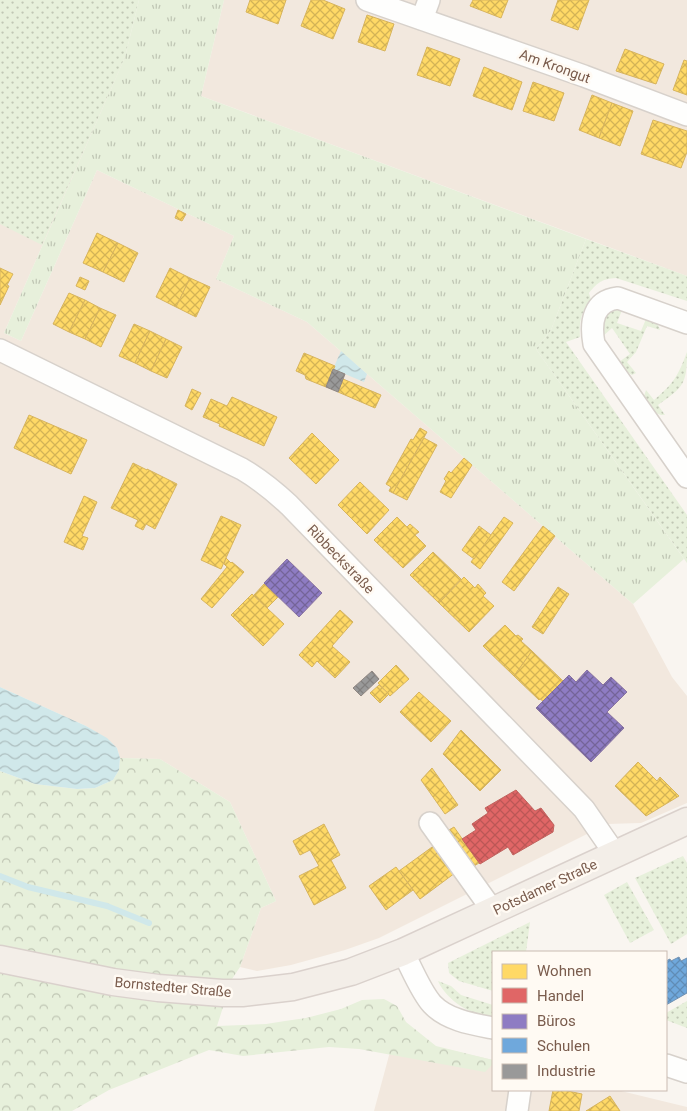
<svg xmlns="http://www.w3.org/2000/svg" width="687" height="1111" viewBox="0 0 687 1111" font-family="Roboto,sans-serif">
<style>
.residential{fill:#f2e8de}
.grass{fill:url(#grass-dots)}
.forest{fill:url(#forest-crowns)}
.park{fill:url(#park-tufts)}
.water{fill:url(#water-waves)}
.homes{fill:url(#homes-cross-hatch);stroke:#d7b45e}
.shops{fill:url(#shops-cross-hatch);stroke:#c1635e}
.offices{fill:url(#offices-cross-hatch);stroke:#8872a0}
.schools{fill:url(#schools-cross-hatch);stroke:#7291b1}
.industry{fill:url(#industry-cross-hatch);stroke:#908782}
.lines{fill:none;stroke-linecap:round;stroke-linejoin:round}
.stream{stroke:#d0e8ea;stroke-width:6}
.minor-casing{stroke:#d7d1cb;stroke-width:24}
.major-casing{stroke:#dad1cc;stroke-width:29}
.minor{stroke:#fefefd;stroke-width:21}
.major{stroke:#f3eee8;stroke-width:26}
.labels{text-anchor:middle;stroke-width:5;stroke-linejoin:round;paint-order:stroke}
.street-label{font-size:14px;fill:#7a5c4d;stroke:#fffaf3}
</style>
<defs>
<pattern id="grass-dots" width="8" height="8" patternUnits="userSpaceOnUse" patternTransform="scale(1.25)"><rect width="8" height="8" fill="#e7f0db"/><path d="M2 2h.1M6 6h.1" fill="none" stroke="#c0c6b4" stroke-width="1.8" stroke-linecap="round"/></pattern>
<pattern id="forest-crowns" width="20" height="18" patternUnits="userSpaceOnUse" patternTransform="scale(1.25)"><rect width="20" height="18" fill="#e7f0db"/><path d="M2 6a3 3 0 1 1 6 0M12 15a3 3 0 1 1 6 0" fill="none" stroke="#c0c6b4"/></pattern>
<pattern id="park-tufts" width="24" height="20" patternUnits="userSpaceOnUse" patternTransform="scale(1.25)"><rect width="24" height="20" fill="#e7f0db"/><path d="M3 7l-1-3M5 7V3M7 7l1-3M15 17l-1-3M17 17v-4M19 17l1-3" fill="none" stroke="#c0c6b4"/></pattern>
<pattern id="water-waves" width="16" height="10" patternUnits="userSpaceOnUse" patternTransform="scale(1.25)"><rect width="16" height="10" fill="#d0e8ea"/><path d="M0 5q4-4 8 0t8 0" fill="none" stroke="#aebfc0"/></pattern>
<pattern id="homes-cross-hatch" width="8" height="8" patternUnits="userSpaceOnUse" patternTransform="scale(1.25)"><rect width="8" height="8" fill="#ffd966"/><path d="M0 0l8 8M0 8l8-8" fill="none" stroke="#d3b356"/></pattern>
<pattern id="shops-cross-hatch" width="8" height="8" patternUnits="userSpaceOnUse" patternTransform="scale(1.25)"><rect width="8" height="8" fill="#e06666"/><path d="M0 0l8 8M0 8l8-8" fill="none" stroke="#bb5756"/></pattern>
<pattern id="offices-cross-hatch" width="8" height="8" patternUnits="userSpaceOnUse" patternTransform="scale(1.25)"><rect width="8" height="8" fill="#8e7cc3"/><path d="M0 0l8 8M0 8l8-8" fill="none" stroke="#746498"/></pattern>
<pattern id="schools-cross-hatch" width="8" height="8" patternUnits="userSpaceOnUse" patternTransform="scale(1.25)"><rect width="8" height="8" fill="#6fa8dc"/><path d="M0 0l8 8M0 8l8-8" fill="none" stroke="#608cb5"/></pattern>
<pattern id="industry-cross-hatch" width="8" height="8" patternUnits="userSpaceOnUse" patternTransform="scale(1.25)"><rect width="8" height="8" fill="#999"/><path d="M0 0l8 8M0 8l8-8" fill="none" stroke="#82807f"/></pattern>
</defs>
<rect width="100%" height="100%" fill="#f9f5f0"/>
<!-- residential -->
<g class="residential">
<path d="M0,0L125,57L4,333L21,341L97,170L234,236L216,279L307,322L633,604L672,677L687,696V803L641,823L607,824L379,938L345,950L291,965L257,971L240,967L261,908L276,901L230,802L160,759L120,758L117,748L107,739L86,726L0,687Z"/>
<path d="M224,0H687V276L201,96Z"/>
<path d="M394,1037L493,1060V1090H617L687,1107V1111H374Z"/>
</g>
<!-- grass -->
<g class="grass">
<path d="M0,0H139L125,57L42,245L0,224Z"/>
<path d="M586,239L687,276V301L616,278C602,279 598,282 589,293L591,300C581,311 579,322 580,337L566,342L687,515V563L536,349L551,330Z"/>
<path d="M614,309L622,310L617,323L641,331L646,319C653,321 658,322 660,330L647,326L636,352L627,362L636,373L632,375L624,370L619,362L630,354L612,328L602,337L603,317L609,311Z"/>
<path d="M687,352C687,385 683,387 658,405L665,415C653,416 649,405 644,396L646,390L654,400C674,383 678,376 687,352Z"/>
<path d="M683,856L687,863V934L671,944L635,878Z"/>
<path d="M627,882L654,930L630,943L604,895Z"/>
<path d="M530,922L526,952H493V991L459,981L449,973L448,963Z"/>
<path d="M438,981L451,986L461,995L493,1005V1018C471,1015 447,1001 438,981Z"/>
<path d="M687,1001V1028L666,1020V1013Z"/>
</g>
<!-- forest -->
<path class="forest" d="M120,758L160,759L230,802L276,901L261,908L240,967L232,979L217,1026L266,1024L285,1021L306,1018L341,1009L362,1000L384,999L397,1006L406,1022L436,1046L493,1060V1064L485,1072L359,1049L329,1047L243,1056L209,1050L109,1090L72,1111H0V771L35,784L77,789L95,788L113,780L119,770Z"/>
<!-- park -->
<path class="park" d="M139,0H224L201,96L586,239L551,330L536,349L684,559L633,604L307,322L216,279L234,236L97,170L21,341L4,333L125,57Z"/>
<!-- water -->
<g class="water">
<path d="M341,351L367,374L364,382L333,369Z"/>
<path d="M0,687L86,726L107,738L117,748L120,758L119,770L113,780L95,788L77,789L35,784L0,771Z"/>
</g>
<!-- homes -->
<g class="homes">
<path d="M250,0H286L278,24L246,12Z"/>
<path d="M311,0H323L345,9L333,39L301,26Z"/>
<path d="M473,0H508L501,18L470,6Z"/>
<path d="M558,0H589L578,30L551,20Z"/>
<path d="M367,15L394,24L385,51L358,42Z"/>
<path d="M427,47L460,59L450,86L417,75Z"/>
<path d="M625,49L664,64L656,84L616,71Z"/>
<path d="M684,60L687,61V95L673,90Z"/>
<path d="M484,67L522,82L512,110L473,96Z"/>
<path d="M533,82L564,93L554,121L523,111Z"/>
<path d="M592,95L612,103L599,138L579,130Z"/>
<path d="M612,103L633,111L620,146L599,138Z"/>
<path d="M653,120L687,131V152L681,168L641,154Z"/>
<path d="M178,210L186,214L182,221L175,218Z"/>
<path d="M97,233L118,243L103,272L83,263Z"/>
<path d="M118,243L138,253L124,282L103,272Z"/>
<path d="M0,268L13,274L7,285L9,286L0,305Z"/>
<path d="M170,268L190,278L176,307L156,297Z"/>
<path d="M80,277L89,281L85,290L76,286Z"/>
<path d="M190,278L210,287L196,317L176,307Z"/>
<path d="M69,293L85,300L69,332L53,324Z"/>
<path d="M85,300L100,308L85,339L69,332Z"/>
<path d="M100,308L116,315L101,347L85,339Z"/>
<path d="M134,324L150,331L135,363L119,356Z"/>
<path d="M150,331L166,339L151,371L135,363Z"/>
<path d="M166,339L182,347L167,378L151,371Z"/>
<path d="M304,353L335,366L326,387L306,379L305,375L296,371Z"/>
<path d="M343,379L381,395L375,408L338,392Z"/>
<path d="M192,389L201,393L192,410L185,406Z"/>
<path d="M232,397L277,417L264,446L219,426L220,424L203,417L211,399L227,406Z"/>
<path d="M29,415L87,440L71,474L14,448Z"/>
<path d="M420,428L427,432L393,493L389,491L391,487L386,484L411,439L413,440Z"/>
<path d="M312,433L339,460L316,484L289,458Z"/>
<path d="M424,438L437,445L407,500L393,493Z"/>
<path d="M464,458L472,465L451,498L440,492L446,481L444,479L449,471L451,473Z"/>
<path d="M133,463L147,470V469L177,484L155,529L146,524L143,530L135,526L138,520L111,508Z"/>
<path d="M360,482L389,510L367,534L338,505Z"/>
<path d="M84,496L97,502L82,536L88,538L83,550L64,542Z"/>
<path d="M221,516L241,525L221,569L201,560Z"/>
<path d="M397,517L407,527L410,524L419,532L415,535L426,546L403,568L374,540Z"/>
<path d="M504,517L513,523L480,569L471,562Z"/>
<path d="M479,526L491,535L474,559L462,550Z"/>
<path d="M543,526L555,536L514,591L502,582Z"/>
<path d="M433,552L461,579L439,603L410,575Z"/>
<path d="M226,558L231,563L232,562L244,572L212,608L201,599L227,567L224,564Z"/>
<path d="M464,577L475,588L478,584L486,593L483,596L494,606L469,632L439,603Z"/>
<path d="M264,584L278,597L267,608L254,595Z"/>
<path d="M558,587L569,594L543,634L532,627Z"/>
<path d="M252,594L284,624L263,646L231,615Z"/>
<path d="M340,610L353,622L332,646L350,662L335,678L317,661L312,667L299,655Z"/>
<path d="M505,625L516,636L518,635L523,639L521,641L532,651L514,676L483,646Z"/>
<path d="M532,651L563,681L543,701L540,699L539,700L514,676Z"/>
<path d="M396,665L409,679L390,696L378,683Z"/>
<path d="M379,685L389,694L380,703L370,693Z"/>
<path d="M419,692L451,721L431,742L400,712Z"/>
<path d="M461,730L501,770L480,791L443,754Z"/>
<path d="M638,762L657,781L660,777L679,796L646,816L615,786Z"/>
<path d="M432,768L458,805L445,814L421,780Z"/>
<path d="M324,824L340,855L331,860L346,888L314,905L299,876L319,866L310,850L300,855L293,841Z"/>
<path d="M454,827L479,863L469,869L444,833Z"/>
<path d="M439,842L459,870L420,899L399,871Z"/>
<path d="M396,867L413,890L386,910L369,886Z"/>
<path d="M553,1090H563L582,1094L579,1111H549Z"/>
<path d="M610,1096L620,1111H586Z"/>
</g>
<!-- shops -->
<path class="shops" d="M516,790L535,811L541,808L554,825L553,832L513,855L508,847L480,864L462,839L476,830L472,824L488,813L485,808Z"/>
<!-- offices -->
<g class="offices">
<path d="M287,559L322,593L299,617L264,583Z"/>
<path d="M587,670L603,685L611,677L627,692L607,712L624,728L591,762L536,708L569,675L576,682Z"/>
</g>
<!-- schools -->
<path class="schools" d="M679,957L681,961L687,958V993L666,1005V961L670,959L671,961Z"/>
<!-- industry -->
<g class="industry">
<path d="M333,369L345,374L338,392L326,387Z"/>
<path d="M372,671L379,679L361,696L353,688Z"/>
</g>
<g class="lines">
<!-- stream -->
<path class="stream" d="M0,876L28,887L107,906L149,923"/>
<defs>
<g id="minor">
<path d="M367,0L584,76L687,115"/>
<path d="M422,19L429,0"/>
<path d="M687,323L618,298C593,301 590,322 594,344L687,477"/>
<path d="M0,350L242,469C259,479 274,491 289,505L584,809L615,854"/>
<path d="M430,823L493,911"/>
<path d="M403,952C411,967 421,992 432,1004C447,1020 472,1024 493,1028"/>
<path d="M666,1065L687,1072"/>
<path d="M517,1111L520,1090"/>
</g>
<path id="major" d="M0,959L113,982L158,988L222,993H242L293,987L351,972L403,952L687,821"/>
</defs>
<!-- minor casing -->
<use href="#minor" class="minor-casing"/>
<!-- major casing -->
<use href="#major" class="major-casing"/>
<!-- minor -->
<use href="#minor" class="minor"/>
<!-- major -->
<use href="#major" class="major"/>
</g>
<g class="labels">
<!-- street labels -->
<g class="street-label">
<text transform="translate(555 66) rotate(20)" y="5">Am Krongut</text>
<text transform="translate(341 559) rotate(46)" y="5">Ribbeckstraße</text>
<text transform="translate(545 887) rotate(-25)" y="5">Potsdamer Straße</text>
<text transform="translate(173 987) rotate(5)" y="5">Bornstedter Straße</text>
</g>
</g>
<!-- legend -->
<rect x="492" y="951" width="175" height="140" fill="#fffaf3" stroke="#cabbb1"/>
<rect x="502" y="964" width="25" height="15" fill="#ffd966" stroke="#cabbb1"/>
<text x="537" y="976" font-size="15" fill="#7a5c4d">Wohnen</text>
<rect x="502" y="988" width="25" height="15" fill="#e06666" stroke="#cabbb1"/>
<text x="537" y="1001" font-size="15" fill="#7a5c4d">Handel</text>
<rect x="502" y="1014" width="25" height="15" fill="#8e7cc3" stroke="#cabbb1"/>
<text x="537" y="1026" font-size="15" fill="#7a5c4d">Büros</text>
<rect x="502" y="1038" width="25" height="15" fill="#6fa8dc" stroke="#cabbb1"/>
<text x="537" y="1051" font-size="15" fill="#7a5c4d">Schulen</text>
<rect x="502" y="1064" width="25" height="15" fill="#999999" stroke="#cabbb1"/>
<text x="537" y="1076" font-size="15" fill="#7a5c4d">Industrie</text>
</svg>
